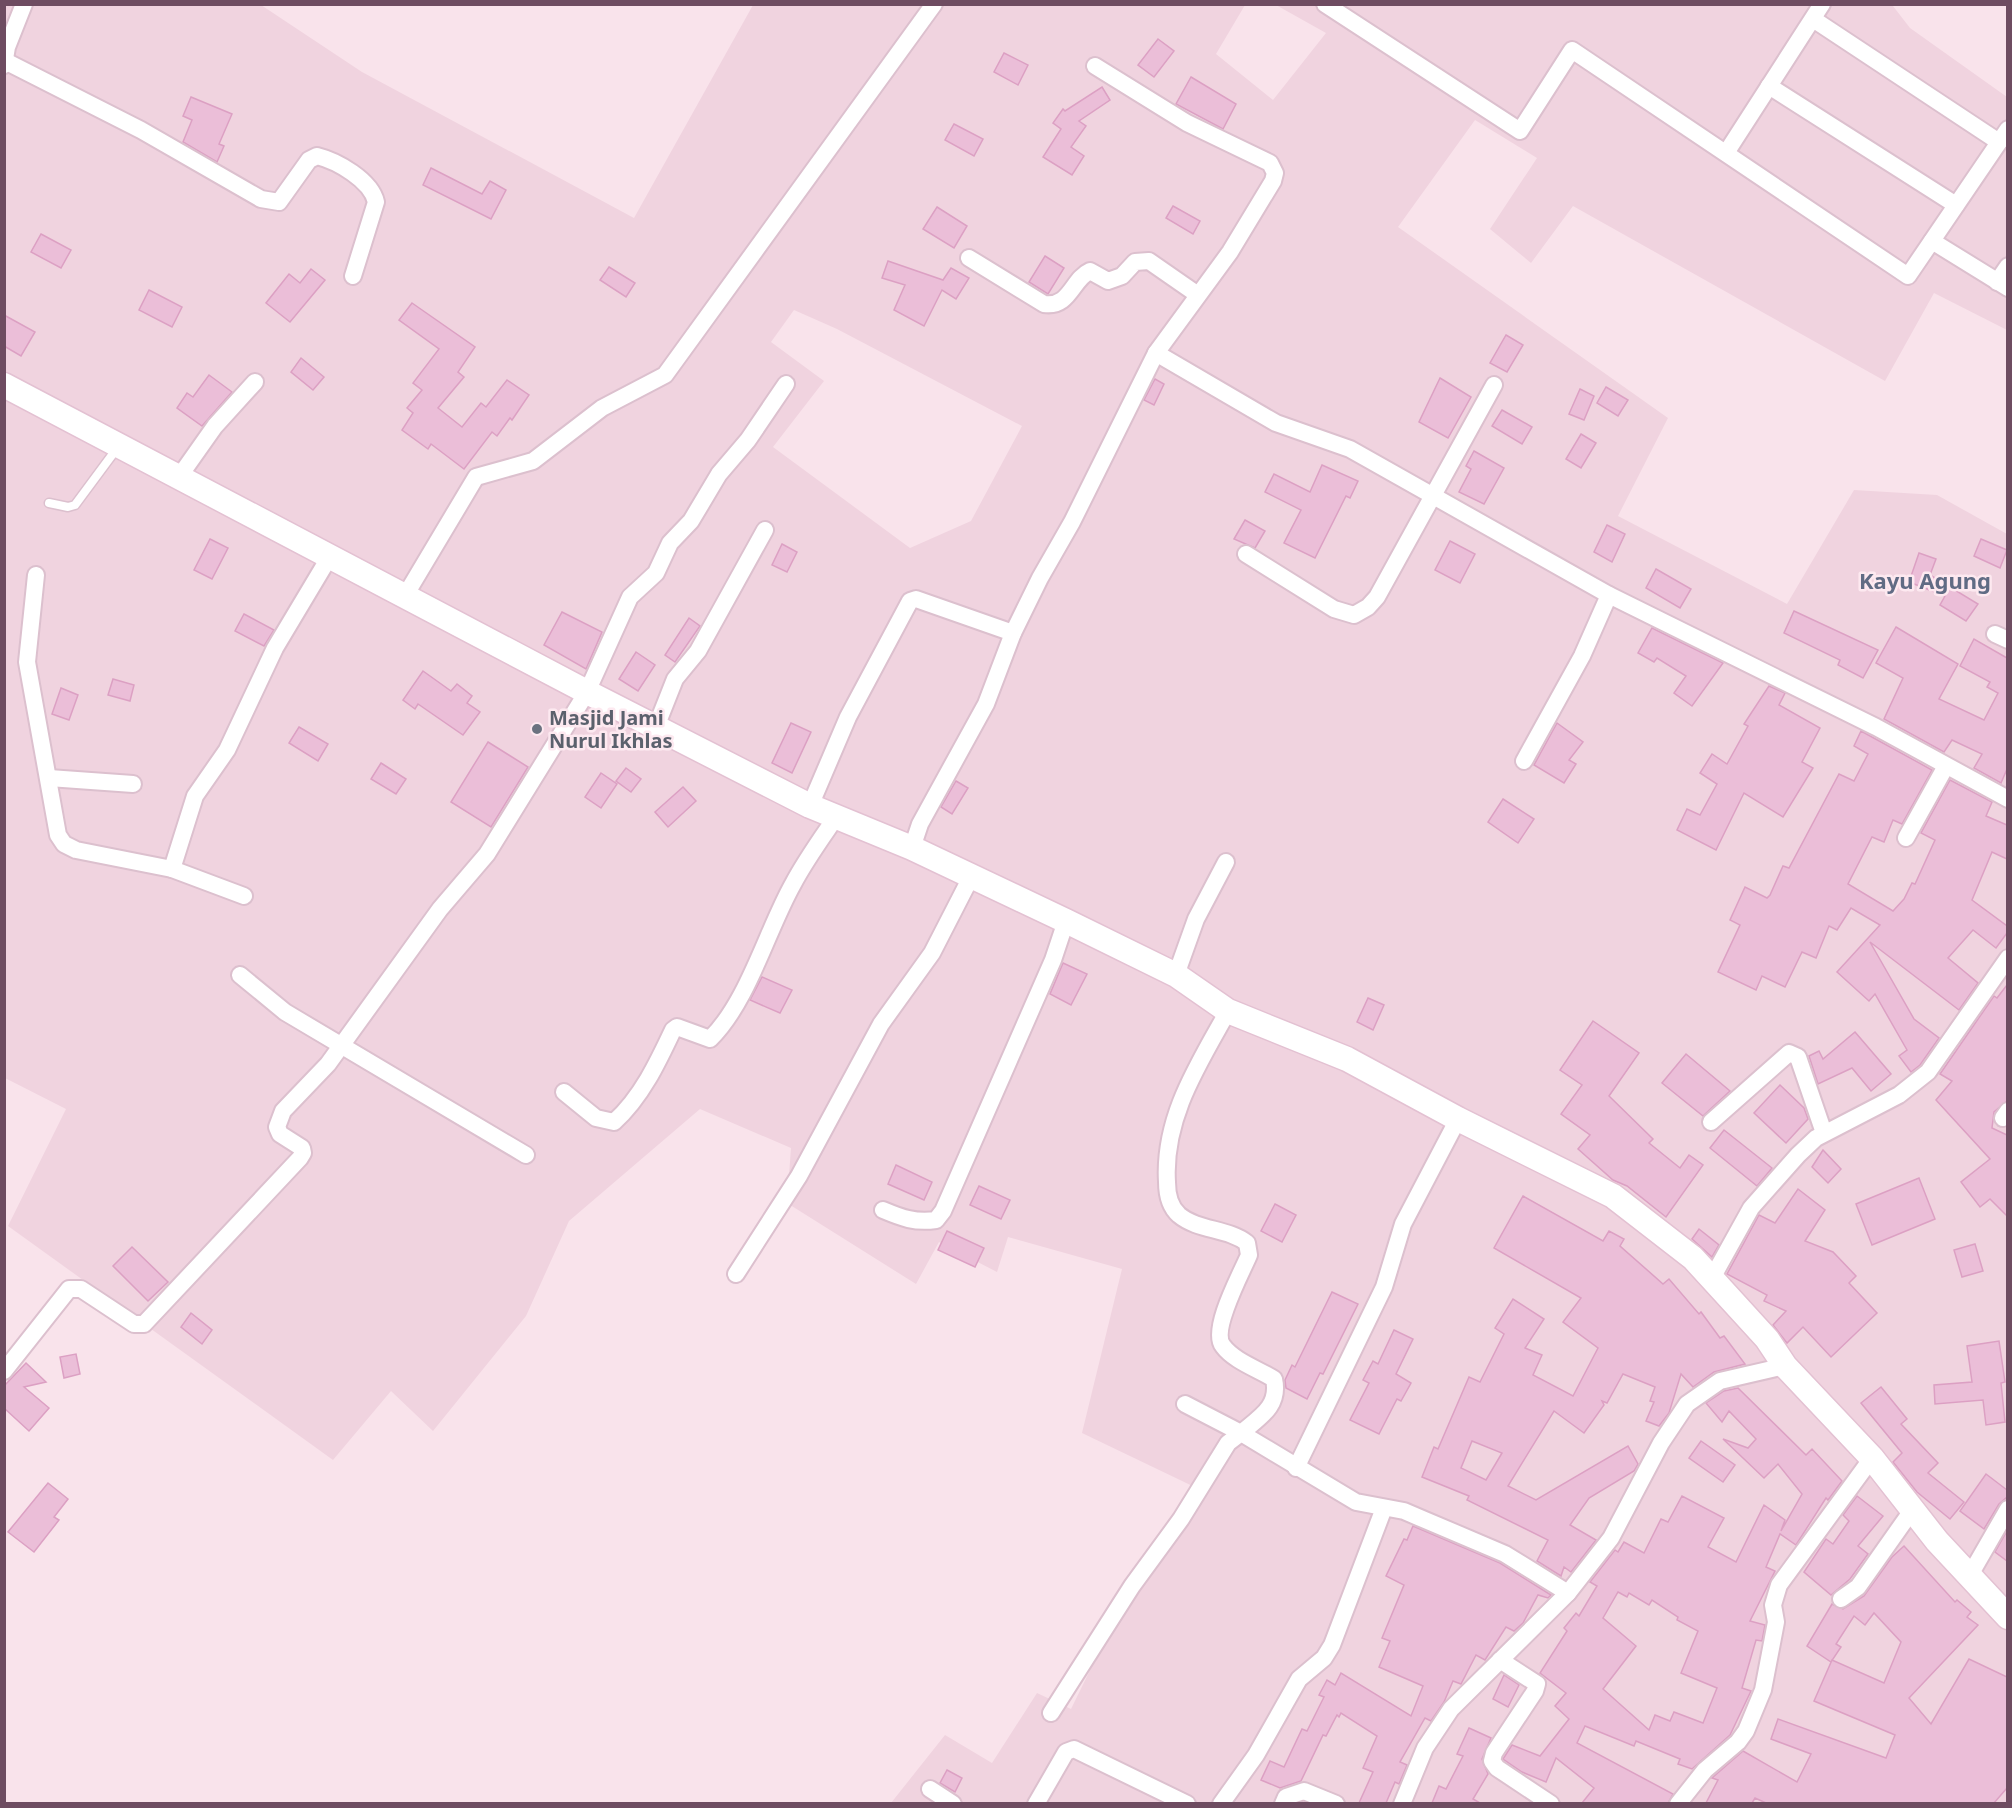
<svg xmlns="http://www.w3.org/2000/svg" width="2012" height="1808" viewBox="0 0 2012 1808" font-family="'Noto Sans',sans-serif">
<style>
.residential{fill:#f0d3df;fill-rule:evenodd}
.building{fill:#ebbed8;stroke:#dca0c3;stroke-width:1.5;fill-rule:evenodd}
.lines{fill:none;stroke-linecap:round;stroke-linejoin:round}
.lane-casing{stroke:#dcc0ce;stroke-width:11}
.street-casing{stroke:#dcc0ce;stroke-width:20}
.secondary-casing{stroke:#e3c1d2;stroke-width:27}
.lane{stroke:#fff;stroke-width:8}
.street{stroke:#fff;stroke-width:16}
.secondary{stroke:#fff;stroke-width:24}
.worship-dot{fill:#6b7280;stroke:#fde9f0;stroke-width:2}
.labels{text-anchor:middle;stroke-width:5;stroke-linejoin:round;paint-order:stroke}
.worship-label{font-size:20px;font-weight:bold;fill:#5b616d;stroke:#fde9f0;text-anchor:start}
.quarter-label{font-size:22px;font-weight:bold;fill:#606b84;stroke:#fde9f0}
</style>
<rect width="100%" height="100%" fill="#f9e3eb"/>
<!-- residential -->
<path class="residential" d="M4,5H261L362,72L634,218L753,5H1245L1216,54L1273,100L1326,33L1276,5H1888L1893,6L1910,28L2007,97V330L1934,293L1885,381L1573,206L1531,263L1490,229L1537,158L1475,120L1398,227L1668,418L1618,516L1787,604L1854,490L1937,495L2007,534V1803H891L945,1735L992,1763L1037,1693L1071,1709L1148,1552L1205,1492L1082,1433L1122,1269L1008,1237L997,1272L939,1242L916,1284L787,1203L791,1148L700,1109L569,1221L526,1316L433,1431L391,1391L333,1460L8,1226L66,1109L5,1078ZM794,310L837,329L1022,426L971,521L910,548L773,447L824,381L771,342Z"/>
<!-- building -->
<g class="building">
<path d="M1158,39L1174,51L1154,77L1138,65Z"/>
<path d="M1004,53L1028,65L1018,85L994,72Z"/>
<path d="M1191,77L1236,104L1223,129L1176,104Z"/>
<path d="M1102,87L1110,100L1079,121L1086,126L1071,147L1084,156L1072,175L1043,157L1061,129L1053,123L1063,109L1065,111Z"/>
<path d="M191,97L232,114L219,144L224,146L217,162L183,142L192,120L183,116Z"/>
<path d="M954,124L983,139L974,156L945,140Z"/>
<path d="M431,168L482,194L490,181L506,190L491,219L423,185Z"/>
<path d="M1173,206L1200,221L1193,234L1166,218Z"/>
<path d="M937,207L967,226L954,248L923,229Z"/>
<path d="M41,234L71,250L61,268L31,252Z"/>
<path d="M1045,256L1064,268L1048,294L1029,282Z"/>
<path d="M888,261L943,280L951,268L969,278L956,299L942,290L924,326L894,310L905,285L882,278Z"/>
<path d="M609,267L635,283L626,297L600,280Z"/>
<path d="M311,269L325,280L290,322L266,303L289,274L300,283Z"/>
<path d="M149,290L182,307L172,327L139,310Z"/>
<path d="M412,303L475,347L458,372L464,377L438,408L462,427L481,403L486,407L507,380L529,395L512,420L510,418L497,436L492,432L464,469L431,444L428,449L402,430L413,413L407,408L422,390L413,383L439,349L399,320Z"/>
<path d="M4,315L35,332L21,356L4,346Z"/>
<path d="M1506,335L1523,345L1507,372L1490,363Z"/>
<path d="M301,358L324,377L313,390L291,372Z"/>
<path d="M209,375L232,392L202,426L177,408L187,393L193,397Z"/>
<path d="M1440,378L1471,397L1448,438L1419,422Z"/>
<path d="M1155,379L1164,384L1154,405L1144,400Z"/>
<path d="M1606,387L1628,400L1618,416L1597,403Z"/>
<path d="M1580,389L1594,396L1584,420L1569,414Z"/>
<path d="M1502,410L1532,427L1522,444L1492,426Z"/>
<path d="M1581,434L1596,443L1581,468L1566,459Z"/>
<path d="M1474,451L1504,468L1484,504L1459,492L1471,469L1466,466Z"/>
<path d="M1322,465L1358,481L1350,498L1346,496L1315,558L1284,543L1301,510L1265,492L1274,474L1310,492Z"/>
<path d="M1245,520L1265,531L1255,548L1234,539Z"/>
<path d="M1607,525L1625,534L1612,562L1594,552Z"/>
<path d="M210,539L228,548L212,579L194,570Z"/>
<path d="M1981,539L2007,550L2000,568L1974,556Z"/>
<path d="M1450,541L1475,554L1460,583L1435,570Z"/>
<path d="M782,544L797,552L787,572L772,565Z"/>
<path d="M1919,553L1936,559L1930,575L1978,604L1966,621L1940,605L1945,596L1909,582Z"/>
<path d="M1656,569L1691,589L1680,608L1646,588Z"/>
<path d="M1794,611L1878,650L1863,678L1838,665L1840,660L1784,633Z"/>
<path d="M562,612L602,632L586,669L544,645Z"/>
<path d="M244,614L274,630L264,646L235,631Z"/>
<path d="M689,618L700,626L675,662L665,655Z"/>
<path d="M1896,627L1958,664L1939,699L1984,720L1998,693L1987,687L1990,682L1960,666L1974,639L2007,658V769L2001,783L1974,768L1982,754L1952,740L1944,752L1884,719L1903,678L1876,663Z"/>
<path d="M1652,628L1723,663L1692,706L1674,693L1686,676L1657,658L1654,662L1638,653Z"/>
<path d="M636,652L655,665L638,691L619,679Z"/>
<path d="M423,671L451,691L457,684L472,696L467,703L480,712L463,735L418,704L415,709L403,700Z"/>
<path d="M113,679L134,685L130,701L108,695Z"/>
<path d="M1769,686L1785,693L1779,705L1820,728L1802,762L1813,768L1783,817L1744,793L1716,850L1677,830L1687,809L1700,815L1717,784L1700,773L1712,754L1727,764L1748,726L1744,724Z"/>
<path d="M61,688L78,695L69,720L52,714Z"/>
<path d="M791,723L811,732L792,773L772,763Z"/>
<path d="M1557,723L1583,742L1569,760L1576,764L1564,783L1534,765Z"/>
<path d="M299,727L328,744L318,761L289,743Z"/>
<path d="M1861,731L1932,770L1902,824L1893,820L1884,842L1872,837L1848,884L1893,911L1904,899L1912,883L1915,884L1935,840L1921,833L1950,780L1992,802L1986,816L2007,825V859L1992,852L1972,900L2007,926V933L1996,948L1973,930L1948,958L1978,983L1959,1010L1870,942L1914,1019L1939,1038L1920,1065L1911,1072L1899,1056L1907,1050L1875,994L1869,1001L1837,972L1880,925L1851,908L1837,930L1829,926L1816,958L1802,952L1785,987L1762,976L1756,990L1718,972L1740,925L1730,920L1745,887L1767,898L1770,895L1783,866L1789,868L1839,774L1854,781L1868,754L1854,746Z"/>
<path d="M488,742L528,767L491,827L451,802Z"/>
<path d="M381,763L406,779L396,794L371,779Z"/>
<path d="M626,768L641,779L631,792L616,781Z"/>
<path d="M601,773L617,784L601,808L585,797Z"/>
<path d="M956,781L968,788L952,814L941,807Z"/>
<path d="M683,787L696,801L668,827L655,812Z"/>
<path d="M1503,799L1534,819L1518,843L1488,822Z"/>
<path d="M1063,963L1087,974L1071,1005L1050,994Z"/>
<path d="M762,977L792,990L780,1013L750,1000Z"/>
<path d="M2007,985V1101L1994,1112L1992,1128L2007,1135V1216L1990,1199L1980,1207L1961,1182L1990,1159L1936,1100L1952,1081L1940,1074L1994,996L1997,998Z"/>
<path d="M1368,998L1384,1005L1373,1030L1357,1022Z"/>
<path d="M1593,1021L1639,1053L1609,1096L1653,1139L1649,1143L1680,1168L1689,1155L1703,1165L1666,1217L1627,1186L1613,1180L1578,1149L1590,1135L1561,1114L1582,1085L1560,1070Z"/>
<path d="M1855,1032L1891,1074L1871,1091L1852,1068L1818,1084L1809,1056L1819,1051L1823,1059Z"/>
<path d="M1686,1054L1730,1091L1703,1116L1662,1083Z"/>
<path d="M1780,1085L1804,1108L1808,1119L1786,1143L1754,1113Z"/>
<path d="M1724,1130L1772,1168L1757,1186L1710,1148Z"/>
<path d="M1823,1150L1841,1169L1828,1183L1812,1167Z"/>
<path d="M896,1165L932,1182L924,1200L888,1184Z"/>
<path d="M1919,1178L1935,1219L1872,1245L1856,1204Z"/>
<path d="M979,1186L1010,1200L1001,1219L970,1205Z"/>
<path d="M1798,1189L1825,1210L1805,1241L1833,1252L1856,1276L1849,1283L1877,1313L1831,1357L1803,1327L1787,1343L1773,1325L1786,1311L1764,1301L1767,1295L1727,1274L1759,1215L1775,1223Z"/>
<path d="M1523,1196L1603,1241L1609,1231L1624,1239L1620,1246L1663,1284L1669,1279L1699,1314L1701,1312L1720,1338L1724,1336L1745,1364L1714,1372L1693,1387L1681,1374L1669,1413L1659,1426L1646,1421L1654,1402L1650,1401L1655,1387L1623,1374L1607,1403L1602,1401L1604,1405L1584,1433L1554,1411L1508,1486L1536,1500L1628,1446L1638,1464L1634,1471L1589,1498L1570,1525L1596,1540L1571,1572L1564,1567L1561,1576L1537,1561L1548,1540L1467,1500L1469,1496L1422,1477L1434,1447L1438,1449L1469,1377L1480,1382L1504,1334L1495,1328L1513,1299L1544,1319L1525,1348L1542,1355L1533,1375L1573,1396L1598,1348L1563,1322L1581,1298L1494,1248ZM1472,1441L1502,1453L1486,1480L1461,1468Z"/>
<path d="M1275,1204L1296,1215L1282,1242L1261,1231Z"/>
<path d="M1699,1229L1719,1245L1712,1257L1692,1239Z"/>
<path d="M947,1231L984,1248L975,1267L938,1250Z"/>
<path d="M1975,1244L1983,1271L1962,1277L1954,1250Z"/>
<path d="M132,1247L168,1282L148,1301L113,1266Z"/>
<path d="M1332,1292L1358,1304L1323,1374L1320,1373L1307,1399L1286,1388L1285,1380L1292,1365L1295,1367Z"/>
<path d="M191,1313L212,1330L202,1344L181,1327Z"/>
<path d="M1394,1330L1413,1339L1396,1374L1411,1383L1401,1401L1397,1399L1379,1434L1350,1420L1369,1383L1363,1380L1373,1361L1378,1364Z"/>
<path d="M1999,1341L2005,1382L2001,1383L2005,1422L1986,1425L1983,1400L1935,1404L1934,1385L1972,1382L1967,1346Z"/>
<path d="M76,1354L80,1374L64,1378L60,1357Z"/>
<path d="M26,1363L46,1382L24,1387L49,1408L29,1431L4,1408V1386Z"/>
<path d="M1881,1387L1907,1419L1901,1424L1938,1463L1928,1473L1964,1502L1950,1519L1917,1492L1893,1462L1902,1453L1861,1403Z"/>
<path d="M1738,1388L1806,1455L1812,1449L1842,1481L1828,1500L1826,1498L1796,1545L1780,1534L1766,1567L1775,1571L1750,1621L1765,1625L1762,1641L1756,1640L1742,1688L1751,1691L1730,1735L1692,1769L1678,1764L1680,1759L1636,1741L1634,1746L1585,1726L1577,1743L1673,1794L1668,1803H1582L1594,1788L1556,1758L1546,1782L1522,1772L1503,1759L1512,1745L1540,1756L1569,1719L1555,1706L1566,1693L1540,1673L1567,1631L1564,1628L1576,1613L1579,1616L1597,1586L1590,1582L1615,1550L1618,1552L1624,1542L1644,1553L1661,1519L1668,1522L1682,1496L1724,1518L1708,1547L1736,1562L1764,1505L1785,1520L1781,1531L1802,1494L1778,1464L1764,1478L1723,1439L1748,1448L1756,1439L1729,1411L1722,1422L1706,1403L1724,1391ZM1618,1592L1627,1597L1629,1593L1649,1605L1652,1600L1678,1617L1677,1620L1698,1631L1681,1673L1717,1688L1703,1723L1674,1712L1670,1721L1655,1715L1649,1730L1603,1689L1636,1646L1603,1618Z"/>
<path d="M1701,1441L1735,1465L1723,1482L1689,1458Z"/>
<path d="M1986,1474L2007,1490V1497L1999,1504L1984,1529L1960,1511Z"/>
<path d="M48,1483L68,1499L54,1517L59,1520L34,1552L8,1532Z"/>
<path d="M1857,1496L1883,1516L1858,1546L1868,1554L1850,1579L1831,1595L1804,1572L1826,1539L1833,1544L1849,1521L1843,1515Z"/>
<path d="M1413,1526L1500,1563L1551,1595L1548,1598L1538,1595L1523,1623L1514,1631L1506,1627L1485,1660L1476,1655L1461,1684L1453,1681L1444,1702L1431,1721L1425,1718L1400,1762L1407,1765L1399,1784L1395,1782L1386,1803H1359L1373,1772L1363,1768L1377,1736L1341,1713L1339,1717L1337,1715L1326,1736L1323,1735L1301,1781L1280,1788L1261,1780L1270,1761L1284,1767L1302,1729L1307,1731L1324,1697L1319,1695L1327,1680L1335,1685L1341,1673L1411,1716L1423,1686L1379,1667L1390,1641L1382,1638L1404,1585L1386,1576L1404,1539L1407,1540Z"/>
<path d="M2007,1531V1561L1995,1552Z"/>
<path d="M1904,1546L1955,1602L1957,1600L1971,1612L1967,1617L1978,1625L1909,1698L1931,1724L1969,1659L2007,1677V1788L1994,1803H1766L1755,1798L1752,1803H1706L1718,1780L1712,1778L1743,1751L1797,1782L1811,1754L1771,1739L1778,1719L1886,1758L1895,1735L1814,1701L1832,1660L1884,1683L1901,1642L1874,1613L1865,1625L1854,1616L1836,1644L1841,1647L1831,1662L1807,1646L1832,1604L1843,1609L1864,1596L1892,1557Z"/>
<path d="M1504,1675L1519,1685L1508,1707L1493,1699Z"/>
<path d="M1469,1728L1491,1738L1482,1759L1488,1774L1473,1799L1480,1803H1432L1439,1786L1446,1789L1463,1756L1457,1754Z"/>
<path d="M947,1770L962,1778L955,1792L940,1783Z"/>
</g>
<g class="lines">
<defs>
<path id="lane" d="M49,503L68,507L75,505L118,447"/>
<g id="street">
<path d="M1325,4L1520,131L1572,50L1908,276L2008,129"/>
<path d="M1813,19L1999,142"/>
<path d="M5,61L141,130L261,199L279,202L309,160L317,156C337,161 371,180 376,202L353,276"/>
<path d="M4,65L7,47L24,4"/>
<path d="M1769,86L1956,205"/>
<path d="M1726,153L1822,4"/>
<path d="M1932,241L2008,288"/>
<path d="M969,258L1044,304C1070,308 1072,279 1090,271L1108,281L1122,276L1135,262L1149,261L1198,295"/>
<path d="M1997,282L2008,266"/>
<path d="M1156,353L1276,423L1350,449L1609,595L1876,727L2008,799"/>
<path d="M179,477L215,426L255,382"/>
<path d="M1246,554L1334,609L1354,615L1368,607L1377,597L1494,385"/>
<path d="M36,575L27,662L58,835L64,844L76,850L172,869L244,896"/>
<path d="M405,596L476,477L533,461L602,408L665,375L934,4"/>
<path d="M1995,634L2008,640"/>
<path d="M656,727L675,679L698,651L765,530"/>
<path d="M1524,761L1582,656L1609,595"/>
<path d="M49,778L133,784"/>
<path d="M810,806L848,717L910,601L916,599L1013,633"/>
<path d="M1906,838L1946,766"/>
<path d="M912,848L920,824L986,704L1013,633L1040,578L1072,522L1156,353L1230,252L1273,181L1275,173L1270,163L1187,123L1095,66"/>
<path d="M172,869L195,796L227,750L275,648L330,556"/>
<path d="M240,975L285,1012L526,1155"/>
<path d="M1176,975L1196,919L1226,862"/>
<path d="M564,1092L596,1118L614,1122C641,1098 658,1062 673,1030L677,1027L710,1039C748,1002 767,930 793,884C805,861 821,839 836,817"/>
<path d="M2003,1118L2008,1111"/>
<path d="M1711,1122L1789,1053L1798,1057L1824,1133"/>
<path d="M883,1210C902,1218 915,1223 936,1220L943,1211L1053,960L1066,921"/>
<path d="M736,1274L799,1176L881,1024L932,953L971,877"/>
<path d="M1711,1280L1751,1208L1798,1155L1816,1138L1899,1095L1928,1072L2008,958"/>
<path d="M4,1371L69,1289H81L134,1324H144L300,1158L303,1153L302,1148L280,1134L277,1127L283,1111L328,1064L440,909L487,854L587,692L630,597L656,573L670,543L691,521L719,474L748,440L786,384"/>
<path d="M1185,1404L1241,1433C1260,1417 1280,1406 1274,1379C1258,1369 1234,1361 1223,1346C1210,1330 1242,1272 1249,1255L1247,1243C1228,1228 1198,1231 1179,1215C1170,1207 1167,1194 1167,1182C1163,1118 1198,1065 1228,1011"/>
<path d="M1296,1468L1384,1287L1403,1224L1458,1119"/>
<path d="M1970,1575L2008,1509"/>
<path d="M1841,1599L1858,1587L1913,1509"/>
<path d="M1500,1660L1537,1684L1535,1691L1494,1753L1492,1761L1497,1768L1551,1804"/>
<path d="M1051,1713L1132,1586L1181,1519L1228,1443L1241,1433L1356,1502L1404,1511L1425,1520L1505,1554L1568,1593L1611,1538L1661,1443L1687,1404L1720,1381L1785,1366"/>
<path d="M930,1789L953,1804"/>
<path d="M1036,1804L1066,1752L1074,1749L1187,1804"/>
<path d="M1221,1804L1256,1755L1299,1679L1324,1658L1332,1645L1384,1508"/>
<path d="M1283,1804L1286,1797L1304,1791L1336,1804"/>
<path d="M1402,1804L1425,1748L1451,1709L1568,1593"/>
<path d="M1678,1804L1705,1770L1738,1742L1746,1731L1763,1690L1776,1622L1773,1605L1779,1585L1872,1458"/>
</g>
<path id="secondary" d="M4,385L587,692L810,806L912,848L1066,921L1176,975L1228,1011L1347,1059L1458,1119L1613,1196L1693,1258L1767,1339L1785,1366L1872,1458L1937,1541L2008,1617"/>
</defs>
<!-- lane casing -->
<use href="#lane" class="lane-casing"/>
<!-- street casing -->
<use href="#street" class="street-casing"/>
<!-- secondary casing -->
<use href="#secondary" class="secondary-casing"/>
<!-- lane -->
<use href="#lane" class="lane"/>
<!-- street -->
<use href="#street" class="street"/>
<!-- secondary -->
<use href="#secondary" class="secondary"/>
</g>
<!-- markers -->
<circle class="worship-dot" cx="537" cy="729" r="6"/>
<g class="labels">
<!-- worship labels -->
<g class="worship-label">
<text x="549" y="725">Masjid Jami<tspan x="549" dy="23">Nurul Ikhlas</tspan></text>
</g>
<!-- quarter labels -->
<g class="quarter-label">
<text x="1925" y="589">Kayu Agung</text>
</g>
</g>
<!-- border -->
<rect width="2012" height="1808" fill="none" stroke="#6e4c61" stroke-width="12"/>
</svg>
